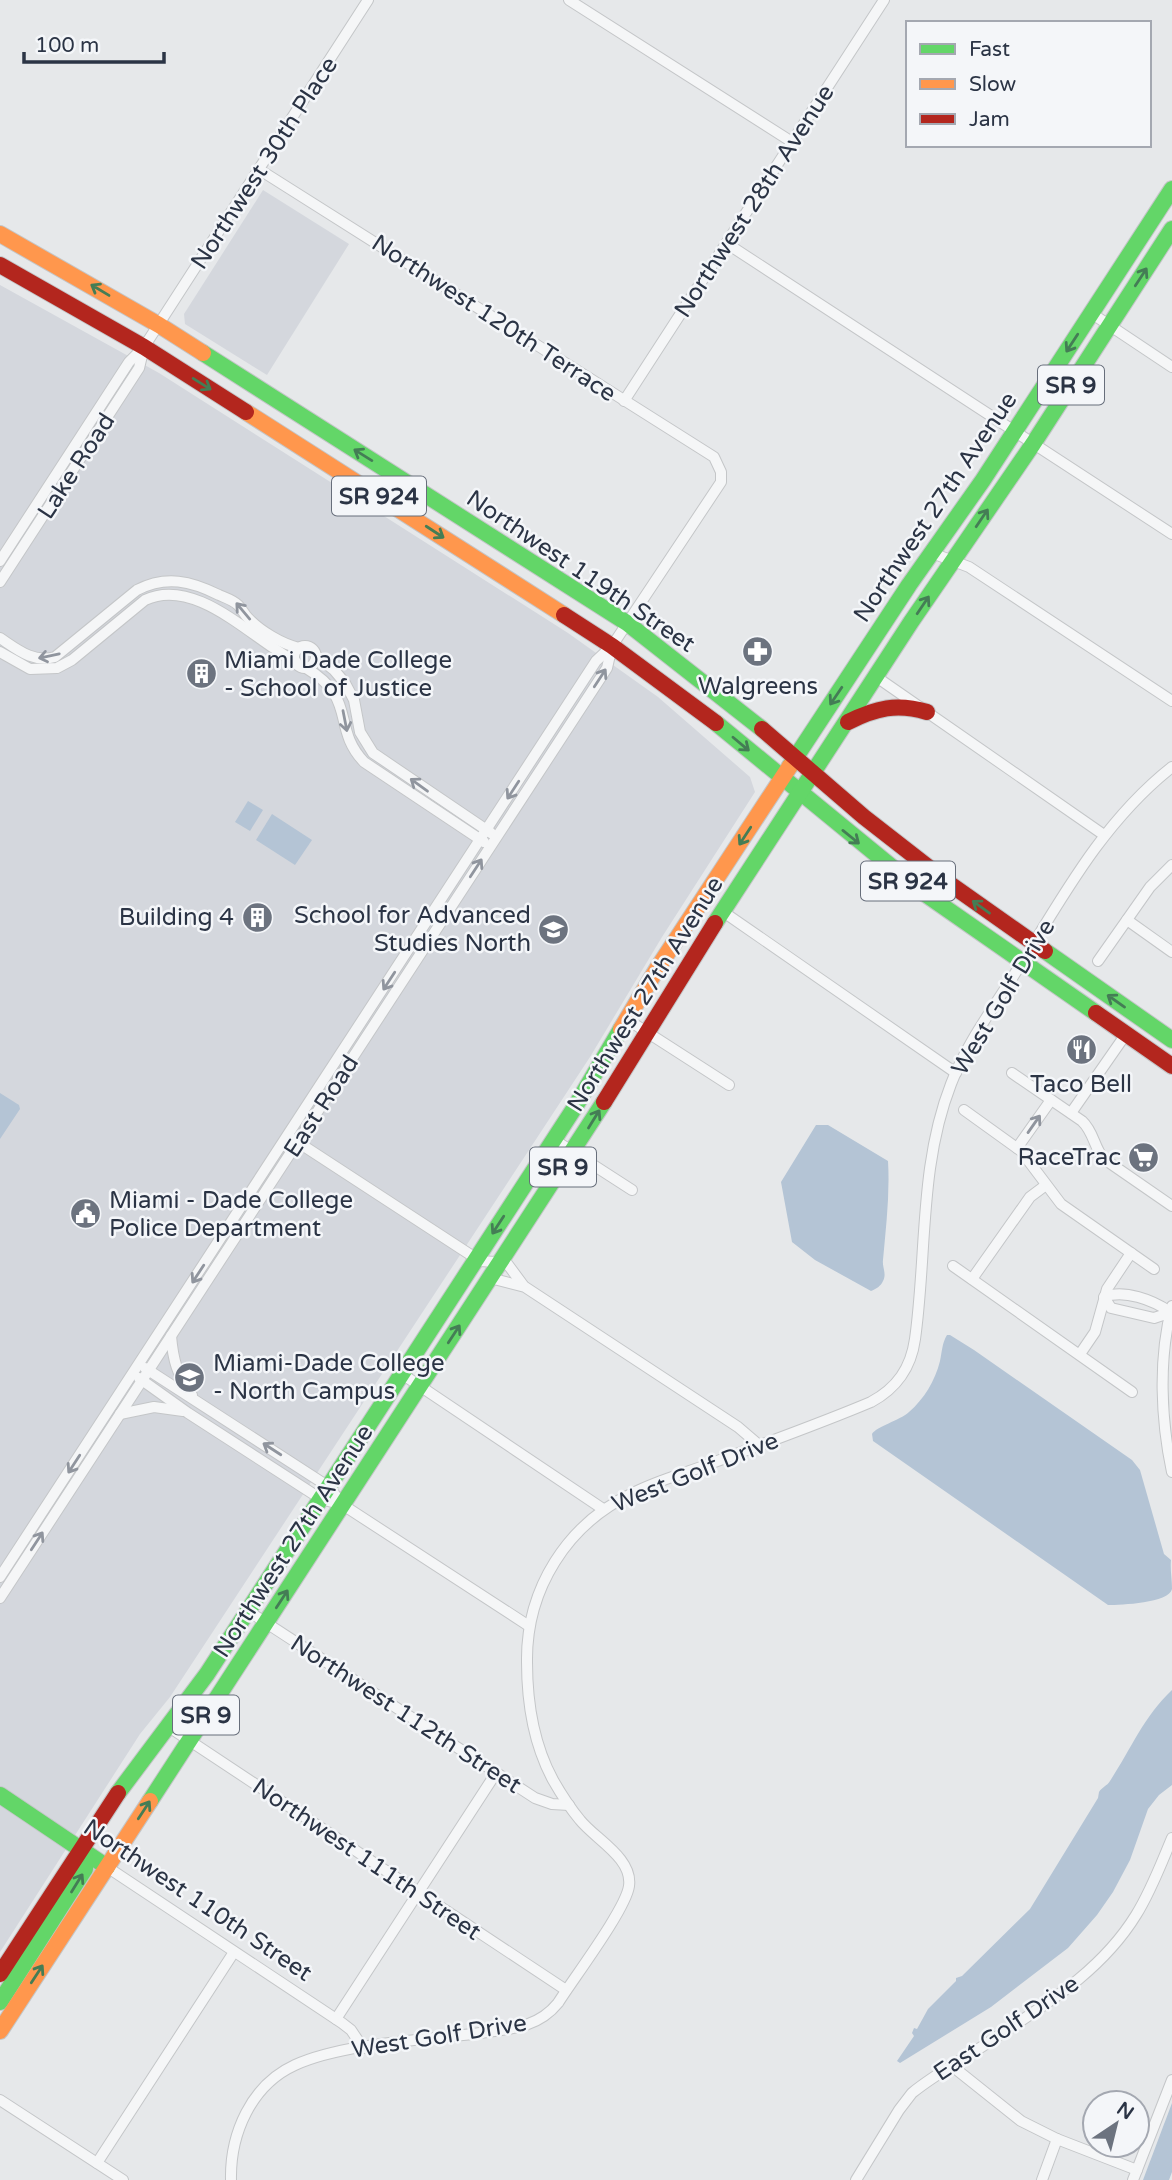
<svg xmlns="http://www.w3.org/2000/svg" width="1172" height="2180" viewBox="0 0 1172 2180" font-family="'Varela Round',sans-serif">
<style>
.built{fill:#d4d7dd}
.water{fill:#b4c4d5}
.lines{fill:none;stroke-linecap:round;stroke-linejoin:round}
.street-casing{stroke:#c4c6c8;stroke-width:12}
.fast-casing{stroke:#c4c6c8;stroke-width:18}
.slow-casing{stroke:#c4c6c8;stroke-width:18}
.jam-casing{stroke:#c4c6c8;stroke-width:18}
.street{stroke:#f5f6f7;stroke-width:10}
.fast{stroke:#63d668;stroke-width:16}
.slow{stroke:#ff974d;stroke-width:16}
.jam{stroke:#b3261e;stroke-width:16}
.oneway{stroke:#447d55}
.oneway2{stroke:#90959e}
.labels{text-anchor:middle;stroke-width:5;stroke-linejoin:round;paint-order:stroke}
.shield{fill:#f4f6f9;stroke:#676e7b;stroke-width:2}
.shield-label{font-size:23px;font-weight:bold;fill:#2b3445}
.street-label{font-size:24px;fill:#2b3445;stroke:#f4f6f9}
.poi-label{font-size:24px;fill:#2b3445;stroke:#f4f6f9;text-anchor:start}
</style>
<rect width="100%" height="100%" fill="#e6e8ea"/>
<!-- built -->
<g class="built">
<path d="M263,190L349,244L267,375L185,324L184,314Z"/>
<path d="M0,285L159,373L568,633L658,697L750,777L755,792L662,937L590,1057L170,1697L140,1734L0,1952Z"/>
</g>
<!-- water -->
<g class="water">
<path d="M248,801L263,810L250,831L235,822Z"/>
<path d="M272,814L312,840L295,865L256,840Z"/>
<path d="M0,1093L19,1105L20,1109L0,1139Z"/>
<path d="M816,1125H828L888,1161C890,1194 886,1227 883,1260C882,1267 887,1274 883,1281C881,1286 876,1289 871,1291L815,1260L792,1242L781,1182Z"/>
<path d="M947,1335H950L974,1350L1132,1460L1140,1470L1164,1554L1171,1560C1170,1569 1172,1579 1172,1589C1169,1603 1121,1605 1108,1605L873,1441L872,1434C877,1426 899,1421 909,1412C924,1399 935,1381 940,1361C942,1352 942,1343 947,1335Z"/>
<path d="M1172,1690V1785L1159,1795L1148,1809L1130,1860L1113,1892L1097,1915L1068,1948L991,2007L900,2063L897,2061L914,2036L912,2033L914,2028L917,2029L928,2009L956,1981V1978L962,1976L1030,1909L1098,1798L1099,1792C1102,1787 1107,1786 1110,1781C1131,1749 1144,1716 1172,1690Z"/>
<path d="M1172,2103V2172L1169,2180H1143Z"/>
</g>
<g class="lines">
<defs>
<g id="street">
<path d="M569,0L792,142"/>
<path d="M726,243L1172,534"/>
<path d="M1091,313L1172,367"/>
<path d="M624,401L884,0"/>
<path d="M932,553L969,567L1172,701"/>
<path d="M0,561L129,362L144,347L368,0"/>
<path d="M0,582L139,368L144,347"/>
<path d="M0,638C18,650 33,663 55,657L137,590C166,575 191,581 219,595C226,598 233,600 238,605C242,609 244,614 248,618C260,631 282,644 299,648"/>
<circle cx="305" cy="657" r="11"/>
<path d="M0,652L30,669L57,668L72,660L145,600C196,576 252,639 296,662"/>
<path d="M316,656L334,670L345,683L354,700L360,732L373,753L491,833"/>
<path d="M306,668C358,699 331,727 364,762L484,842"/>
<path d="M875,676L1104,835"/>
<path d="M722,911L956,1073"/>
<path d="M1127,920L1172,952"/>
<path d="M1032,946C1072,880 1111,815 1172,767"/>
<path d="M1098,961L1150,887L1172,865"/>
<path d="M628,1020L729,1085"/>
<path d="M1012,1073L1082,1121C1094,1132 1094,1148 1104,1159L1172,1206"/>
<path d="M964,1110L1021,1151L1061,1204L1154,1269"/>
<path d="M1071,1113L1126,1034"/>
<path d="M293,1139L480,1261L495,1262L503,1258L523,1285"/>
<path d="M553,1139L632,1190"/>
<path d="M1017,1148L1051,1100"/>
<path d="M953,1266L1132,1392"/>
<path d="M490,1278L525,1287L738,1427L759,1445"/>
<path d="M972,1279L1030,1197L1046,1185"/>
<path d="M1172,1306C1158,1359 1161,1420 1172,1472"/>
<path d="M1170,1312C1153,1300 1124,1289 1104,1297L1111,1308L1154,1318L1172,1312"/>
<path d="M171,1336C173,1359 177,1376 192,1395"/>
<path d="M1080,1354L1095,1332L1107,1289L1131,1253"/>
<path d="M145,1368L329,1487L343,1505"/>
<path d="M402,1374L603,1509"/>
<path d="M139,1378L188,1413L321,1499L343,1505L529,1626"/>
<path d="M120,1414L154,1407L183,1411"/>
<path d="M0,1577L596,661L612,646L721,482V472L714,457L260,170"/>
<path d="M0,1598L607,668L612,646"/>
<path d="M248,1611L535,1798L552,1804L569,1805"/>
<path d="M169,1727L566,1990"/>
<path d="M107,1867L342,2023L351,2030L363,2048"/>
<path d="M336,2019L496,1773"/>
<path d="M952,2066L1021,2121L1057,2139L1137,2170"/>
<path d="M0,2100L123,2180"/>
<path d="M97,2163L234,1952"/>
<path d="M231,2180C230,2134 251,2085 295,2065C343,2043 427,2040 480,2033C510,2029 538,2028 558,2003C573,1979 626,1909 629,1886C633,1858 595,1839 580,1820C570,1808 561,1794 553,1780C534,1745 527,1702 527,1662C526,1589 567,1524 633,1493C658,1480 686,1473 712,1463C765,1443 819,1424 871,1402C897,1388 911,1368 915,1339C927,1254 919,1166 951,1084C968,1039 999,1001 1024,959"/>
<path d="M856,2180L899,2110L912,2093C934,2075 960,2061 983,2046C1039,2008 1099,1975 1136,1915C1151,1891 1161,1864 1172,1838"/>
<path d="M1042,2180L1057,2139"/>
<path d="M1133,2180L1172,2080"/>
</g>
<g id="fast">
<path d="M203,353L627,623L762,729"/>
<path d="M716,723L921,891L1096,1013"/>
<path d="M790,766L909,585L983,480L1172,189"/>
<path d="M715,923L911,622L1033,444L1172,229"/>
<path d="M1045,951L1172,1040"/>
<path d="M118,1793L207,1674L575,1107L621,1029"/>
<path d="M0,1795L107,1867"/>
<path d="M150,1801L604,1102"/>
<path d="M0,2002L85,1869V1856L81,1849"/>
</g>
<g id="slow">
<path d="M0,234L159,325L203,353"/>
<path d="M246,412L564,615"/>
<path d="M621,1029L657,969L790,766"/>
<path d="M0,2031L150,1801"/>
</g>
<g id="jam">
<path d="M0,265L144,347L246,412"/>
<path d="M564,615L612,646L716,723"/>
<path d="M848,722C876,708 897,703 927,712"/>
<path d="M762,729L864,817L950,884L1045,951"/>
<path d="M1096,1013L1172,1066"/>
<path d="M604,1102L715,923"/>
<path d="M0,1974L118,1793"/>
</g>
</defs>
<!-- street casing -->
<use href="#street" class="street-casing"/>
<!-- fast casing -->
<use href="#fast" class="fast-casing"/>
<!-- slow casing -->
<use href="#slow" class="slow-casing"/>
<!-- jam casing -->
<use href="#jam" class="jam-casing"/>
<!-- street -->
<use href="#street" class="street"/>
<!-- fast -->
<use href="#fast" class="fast"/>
<!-- slow -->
<use href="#slow" class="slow"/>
<!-- jam -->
<use href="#jam" class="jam"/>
</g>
<!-- one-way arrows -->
<defs><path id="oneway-shaft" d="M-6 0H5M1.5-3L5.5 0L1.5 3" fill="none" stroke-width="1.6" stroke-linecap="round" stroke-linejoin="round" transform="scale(1.75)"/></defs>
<g class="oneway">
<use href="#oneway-shaft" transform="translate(1141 277) rotate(-57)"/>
<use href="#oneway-shaft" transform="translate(100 290) rotate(-149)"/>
<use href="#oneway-shaft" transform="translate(1072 343) rotate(123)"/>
<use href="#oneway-shaft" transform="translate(202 384) rotate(32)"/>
<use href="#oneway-shaft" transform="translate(363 455) rotate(-148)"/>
<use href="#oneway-shaft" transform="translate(982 518) rotate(-56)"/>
<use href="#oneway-shaft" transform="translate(435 532) rotate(33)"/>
<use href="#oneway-shaft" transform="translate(923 605) rotate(-56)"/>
<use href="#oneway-shaft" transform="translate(836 696) rotate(124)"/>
<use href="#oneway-shaft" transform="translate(741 744) rotate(40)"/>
<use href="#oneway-shaft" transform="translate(745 836) rotate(123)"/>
<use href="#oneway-shaft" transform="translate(851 837) rotate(39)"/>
<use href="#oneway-shaft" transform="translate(981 907) rotate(-144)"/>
<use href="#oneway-shaft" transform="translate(1116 1001) rotate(-145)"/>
<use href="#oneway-shaft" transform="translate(594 1119) rotate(-58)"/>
<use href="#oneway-shaft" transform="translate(498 1225) rotate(123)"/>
<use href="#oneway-shaft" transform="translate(454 1334) rotate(-57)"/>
<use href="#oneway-shaft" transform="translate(282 1599) rotate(-57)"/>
<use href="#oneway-shaft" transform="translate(144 1810) rotate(-57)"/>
<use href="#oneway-shaft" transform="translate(77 1883) rotate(-58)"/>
<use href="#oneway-shaft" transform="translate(37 1974) rotate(-57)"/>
</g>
<g class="oneway2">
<use href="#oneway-shaft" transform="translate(243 611) rotate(-130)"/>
<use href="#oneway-shaft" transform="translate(49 656) rotate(168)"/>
<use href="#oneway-shaft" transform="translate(600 678) rotate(-57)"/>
<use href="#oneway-shaft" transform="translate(345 721) rotate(79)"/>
<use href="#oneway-shaft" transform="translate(419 785) rotate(-144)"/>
<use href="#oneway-shaft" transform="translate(513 790) rotate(123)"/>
<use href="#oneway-shaft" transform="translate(476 868) rotate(-57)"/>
<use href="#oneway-shaft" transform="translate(389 981) rotate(123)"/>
<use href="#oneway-shaft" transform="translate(1034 1124) rotate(-55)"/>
<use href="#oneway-shaft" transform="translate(198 1274) rotate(123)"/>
<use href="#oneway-shaft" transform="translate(272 1449) rotate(-147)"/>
<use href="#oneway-shaft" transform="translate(74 1464) rotate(123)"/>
<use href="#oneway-shaft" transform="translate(37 1541) rotate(-57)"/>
</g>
<!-- icons -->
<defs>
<symbol id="pharmacy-disc" viewBox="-11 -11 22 22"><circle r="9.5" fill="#6c737f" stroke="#f4f6f9"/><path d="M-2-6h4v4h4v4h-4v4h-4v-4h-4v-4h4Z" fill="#fff"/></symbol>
<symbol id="building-disc" viewBox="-11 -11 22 22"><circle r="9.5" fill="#6c737f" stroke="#f4f6f9"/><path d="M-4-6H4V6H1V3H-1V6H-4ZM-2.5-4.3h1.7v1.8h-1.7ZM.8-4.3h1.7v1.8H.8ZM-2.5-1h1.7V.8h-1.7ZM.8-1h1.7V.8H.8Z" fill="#fff"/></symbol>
<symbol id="school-disc" viewBox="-11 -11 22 22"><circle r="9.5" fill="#6c737f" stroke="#f4f6f9"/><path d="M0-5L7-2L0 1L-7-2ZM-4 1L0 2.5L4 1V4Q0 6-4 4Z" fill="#fff"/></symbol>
<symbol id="restaurant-disc" viewBox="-11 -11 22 22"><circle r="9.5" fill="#6c737f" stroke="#f4f6f9"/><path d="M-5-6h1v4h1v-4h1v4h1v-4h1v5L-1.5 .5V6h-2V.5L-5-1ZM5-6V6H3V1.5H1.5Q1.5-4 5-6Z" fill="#fff"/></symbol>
<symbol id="supermarket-disc" viewBox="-11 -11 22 22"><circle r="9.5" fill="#6c737f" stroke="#f4f6f9"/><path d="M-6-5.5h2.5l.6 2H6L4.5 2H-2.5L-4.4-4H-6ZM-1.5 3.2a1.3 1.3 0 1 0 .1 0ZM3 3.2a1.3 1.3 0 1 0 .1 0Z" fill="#fff"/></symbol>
<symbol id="civic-disc" viewBox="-11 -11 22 22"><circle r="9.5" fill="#6c737f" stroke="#f4f6f9"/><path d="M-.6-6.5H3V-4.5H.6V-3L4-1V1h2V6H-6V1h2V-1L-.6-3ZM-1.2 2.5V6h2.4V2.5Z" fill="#fff"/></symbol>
<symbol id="university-disc" viewBox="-11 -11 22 22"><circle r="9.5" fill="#6c737f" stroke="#f4f6f9"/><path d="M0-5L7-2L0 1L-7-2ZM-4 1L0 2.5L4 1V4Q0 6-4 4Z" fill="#fff"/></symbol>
</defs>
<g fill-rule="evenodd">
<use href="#pharmacy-disc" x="740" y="634" width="35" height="35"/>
<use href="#building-disc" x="184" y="656" width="35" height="35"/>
<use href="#building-disc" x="240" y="900" width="35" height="35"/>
<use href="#school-disc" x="536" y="912" width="35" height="35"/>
<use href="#restaurant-disc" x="1064" y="1032" width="35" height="35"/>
<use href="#supermarket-disc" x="1126" y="1140" width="35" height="35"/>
<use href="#civic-disc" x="68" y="1196" width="35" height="35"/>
<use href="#university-disc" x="172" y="1360" width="35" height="35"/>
</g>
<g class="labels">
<!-- shield labels -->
<g class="shield">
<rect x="1038" y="365.5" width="66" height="39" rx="5"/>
<rect x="332" y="476.5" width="94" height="39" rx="5"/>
<rect x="861" y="861.5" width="94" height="39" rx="5"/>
<rect x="530" y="1147.5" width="66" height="39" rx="5"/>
<rect x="173" y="1695.5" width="66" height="39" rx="5"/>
</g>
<g class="shield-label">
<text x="1071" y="393">SR 9</text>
<text x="379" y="504">SR 924</text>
<text x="908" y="889">SR 924</text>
<text x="563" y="1175">SR 9</text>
<text x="206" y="1723">SR 9</text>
</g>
<!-- street labels -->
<g class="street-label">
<text transform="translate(264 163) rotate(-57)" y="8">Northwest 30th Place</text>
<text transform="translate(754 201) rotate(-57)" y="8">Northwest 28th Avenue</text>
<text transform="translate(494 318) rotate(33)" y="8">Northwest 120th Terrace</text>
<text transform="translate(76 466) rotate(-57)" y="8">Lake Road</text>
<text transform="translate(935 507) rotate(-56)" y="8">Northwest 27th Avenue</text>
<text transform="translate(581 571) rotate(34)" y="8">Northwest 119th Street</text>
<text transform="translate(645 994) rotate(-58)" y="8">Northwest 27th Avenue</text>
<text transform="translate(1003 997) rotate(-59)" y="8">West Golf Drive</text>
<text transform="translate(321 1106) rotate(-57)" y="8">East Road</text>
<text transform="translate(695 1472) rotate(-22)" y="8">West Golf Drive</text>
<text transform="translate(293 1541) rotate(-57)" y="8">Northwest 27th Avenue</text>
<text transform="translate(406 1714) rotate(33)" y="8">Northwest 112th Street</text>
<text transform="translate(367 1859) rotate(34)" y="8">Northwest 111th Street</text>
<text transform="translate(198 1900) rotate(34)" y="8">Northwest 110th Street</text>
<text transform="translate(1006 2028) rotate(-34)" y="8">East Golf Drive</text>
<text transform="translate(439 2036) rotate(-9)" y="8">West Golf Drive</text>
</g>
<!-- poi labels -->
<g class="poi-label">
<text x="224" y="668">Miami Dade College<tspan x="224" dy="28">- School of Justice</tspan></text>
<text x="758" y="694" text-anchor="middle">Walgreens</text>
<text x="531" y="923" text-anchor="end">School for Advanced<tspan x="531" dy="28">Studies North</tspan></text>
<text x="234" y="925" text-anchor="end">Building 4</text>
<text x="1081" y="1092" text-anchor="middle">Taco Bell</text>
<text x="1121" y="1165" text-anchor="end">RaceTrac</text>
<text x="109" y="1208">Miami - Dade College<tspan x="109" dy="28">Police Department</tspan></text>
<text x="213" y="1371">Miami-Dade College<tspan x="213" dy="28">- North Campus</tspan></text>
</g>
</g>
<!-- legend -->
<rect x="906" y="21" width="245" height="126" fill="#f4f6f9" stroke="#a4a8b1" stroke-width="2"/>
<rect x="920" y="44" width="35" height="10" fill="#63d668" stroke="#a4a8b1" stroke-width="2"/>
<text x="969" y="56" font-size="21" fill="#2b3445">Fast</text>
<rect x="920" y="79" width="35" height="10" fill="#ff974d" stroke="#a4a8b1" stroke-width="2"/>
<text x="969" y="91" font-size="21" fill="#2b3445">Slow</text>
<rect x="920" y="114" width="35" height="10" fill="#b3261e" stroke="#a4a8b1" stroke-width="2"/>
<text x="969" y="126" font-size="21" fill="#2b3445">Jam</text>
<!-- north arrow -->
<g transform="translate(1116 2124) rotate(35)"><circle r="33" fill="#f4f6f9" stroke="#a4a8b1" stroke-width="2"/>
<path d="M0-5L12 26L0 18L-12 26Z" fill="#6c737f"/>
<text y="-10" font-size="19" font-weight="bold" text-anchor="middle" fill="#2b3445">N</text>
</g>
<!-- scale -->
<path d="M24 52v10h140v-10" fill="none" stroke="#2b3445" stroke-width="3.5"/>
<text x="35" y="52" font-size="21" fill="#2b3445" stroke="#f4f6f9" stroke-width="5" paint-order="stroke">100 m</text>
</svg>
